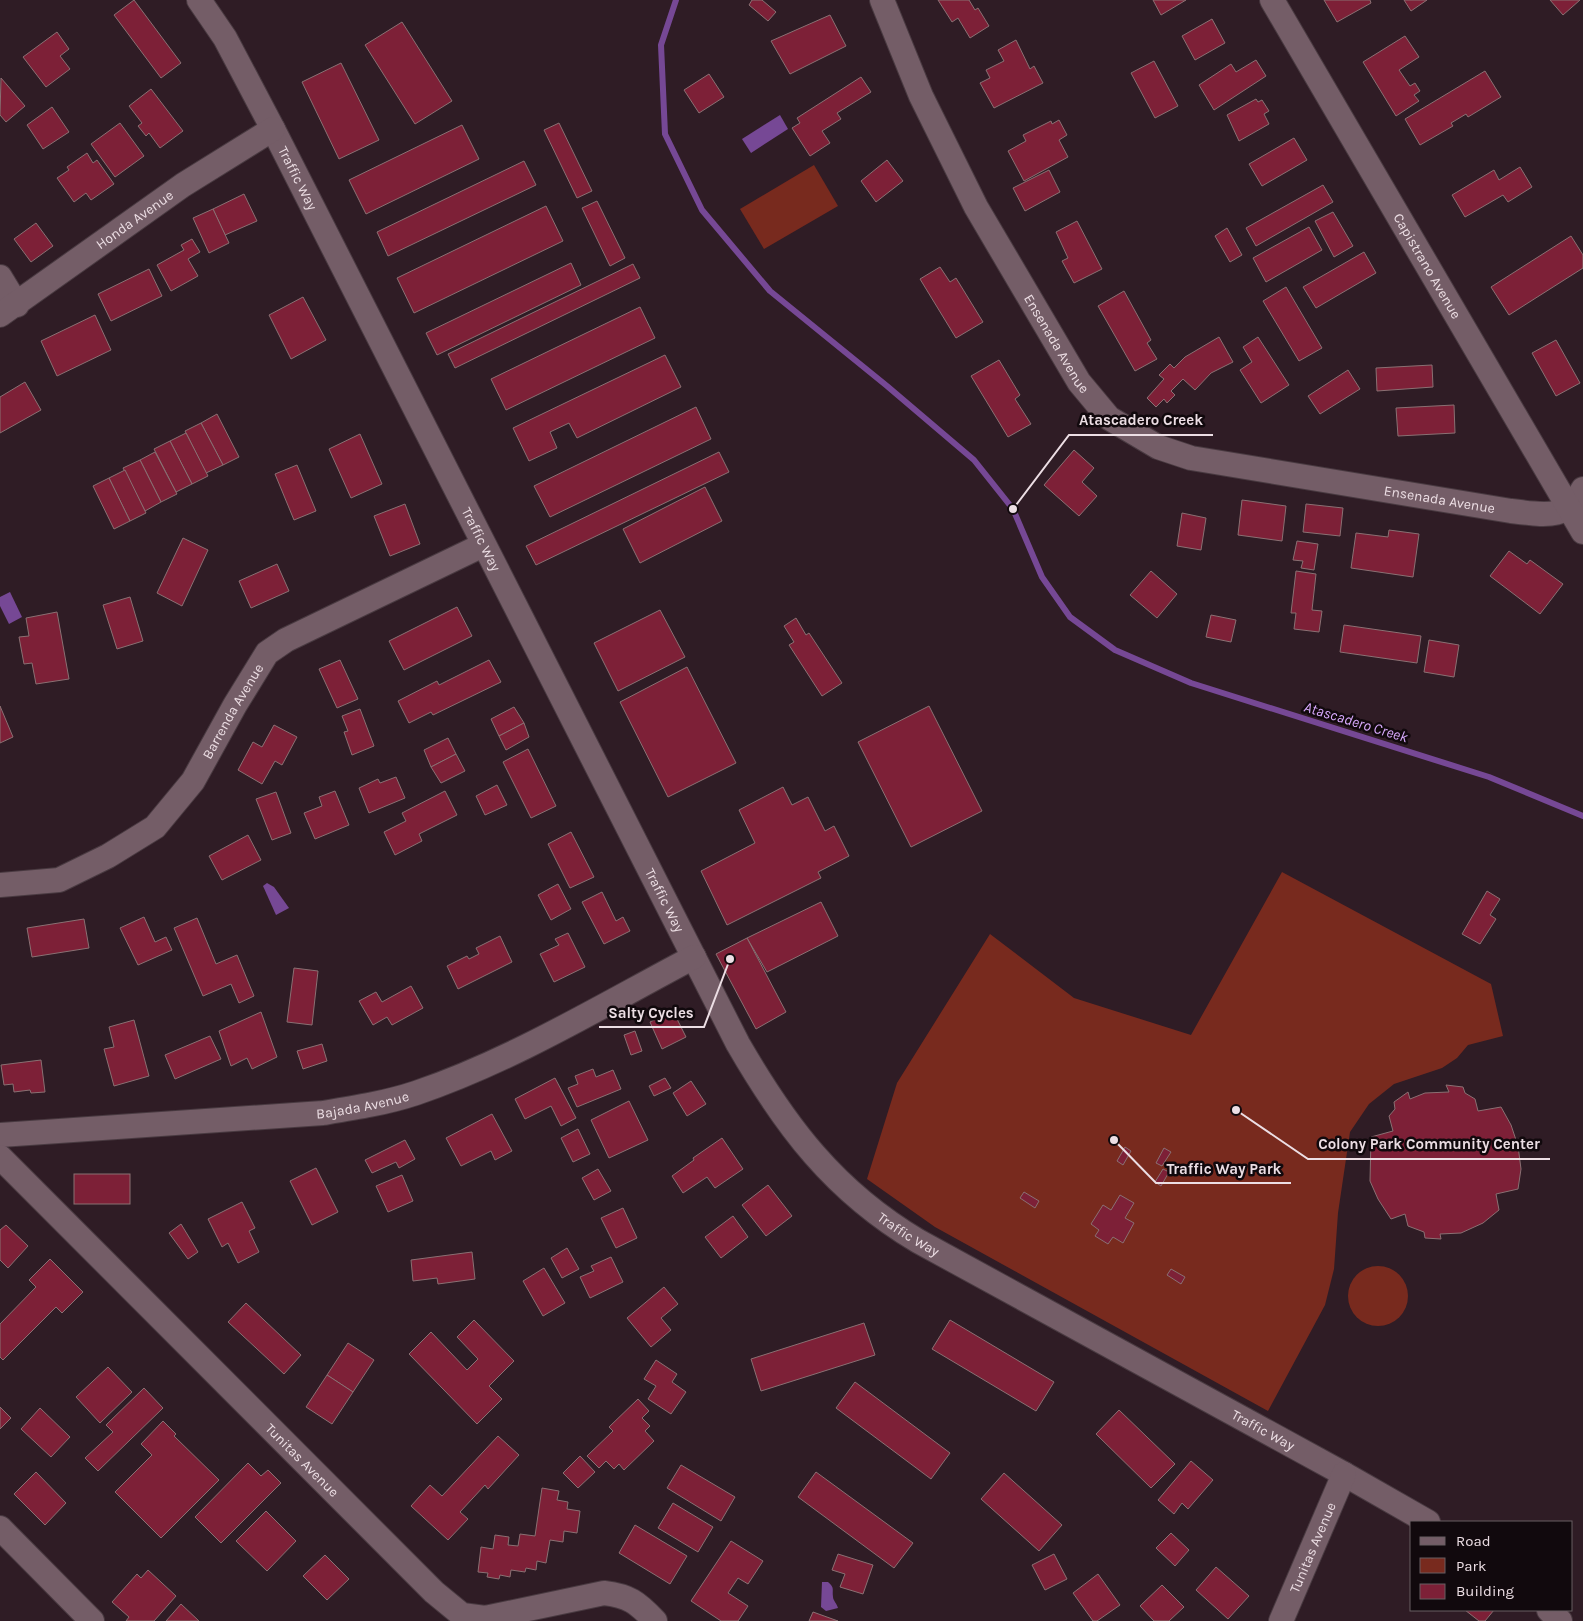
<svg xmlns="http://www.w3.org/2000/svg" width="1583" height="1621" viewBox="0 0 1583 1621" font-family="Karla,sans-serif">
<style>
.green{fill:#782a1e}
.water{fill:#764895}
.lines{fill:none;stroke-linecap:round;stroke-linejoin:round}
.stream{stroke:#764895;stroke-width:6}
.building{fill:#7d2037;stroke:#8a7073}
.minor-casing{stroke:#493a41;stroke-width:26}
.minor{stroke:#745d67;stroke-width:24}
.labels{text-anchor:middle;stroke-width:5;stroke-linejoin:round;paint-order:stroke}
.street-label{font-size:14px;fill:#ecdee4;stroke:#11090d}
.water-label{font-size:15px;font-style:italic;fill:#d9aafe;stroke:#11090d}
.leader{fill:none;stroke:#ecdee4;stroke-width:2}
.callout-dot{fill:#ecdee4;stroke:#11090d;stroke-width:2}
.callout-label{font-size:15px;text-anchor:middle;font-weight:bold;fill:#ecdee4;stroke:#11090d;stroke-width:5;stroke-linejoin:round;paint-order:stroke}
</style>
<rect width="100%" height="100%" fill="#2f1c25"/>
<!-- green -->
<g class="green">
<path d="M814,165L838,206L764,249L740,209Z"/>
<path d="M1282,872L1491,984L1503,1036L1468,1045L1457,1058L1442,1068L1394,1084L1369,1104L1350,1132L1338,1213L1334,1269L1325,1305L1268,1411L935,1227L867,1179L897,1083L990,934L1074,998L1191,1035Z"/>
<circle cx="1378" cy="1296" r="30"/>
</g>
<!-- water -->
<g class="water">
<path d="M780,115L788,129L751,153L742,139Z"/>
<path d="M10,592L22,617L9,624L0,606V597Z"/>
<path d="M267,883L274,887L289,908L276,915L263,886Z"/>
<path d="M822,1582H828C835,1588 832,1589 833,1597C833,1600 837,1604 838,1608L826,1611L821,1607Z"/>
</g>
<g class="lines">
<!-- stream -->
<path class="stream" d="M676,0L661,45L665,134L702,210L770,291L887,386L974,460L1013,509L1042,577L1070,617L1115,650L1191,683L1489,777L1583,816"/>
</g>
<!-- building -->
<g class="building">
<path d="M134,0L181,63L161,78L114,15Z"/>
<path d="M752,0H762L776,12L768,21L749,5Z"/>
<path d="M938,0H969L975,10L978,8L989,26L970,38L958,18L952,22Z"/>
<path d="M1153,0H1186L1161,15Z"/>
<path d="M1324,0H1370L1371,3L1337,22Z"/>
<path d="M1404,0H1427L1411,11Z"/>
<path d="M1550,0H1580L1563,15Z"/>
<path d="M830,15L846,46L790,74L771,41Z"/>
<path d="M1212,19L1225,43L1195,60L1182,36Z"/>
<path d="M402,22L452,101L415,124L365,45Z"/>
<path d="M57,32L69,49L60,56L70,69L46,87L23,57Z"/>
<path d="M1405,36L1419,57L1399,70L1410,86L1415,83L1420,91L1414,95L1419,101L1396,116L1363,62Z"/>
<path d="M1016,40L1030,69L1034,66L1043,83L994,108L980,83L990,78L986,70L1004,61L998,50Z"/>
<path d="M1256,60L1266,76L1214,110L1199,85L1231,64L1236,72Z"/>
<path d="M1154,61L1178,106L1155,118L1131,73Z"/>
<path d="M341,63L379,140L339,159L302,82Z"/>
<path d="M1485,71L1501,97L1468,117L1466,114L1451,123L1453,126L1420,145L1405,119Z"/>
<path d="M709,74L724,97L699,113L684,90Z"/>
<path d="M861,77L871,92L837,113L841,119L822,131L830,143L810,156L792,128L800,123L797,118Z"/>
<path d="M1,78L25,106L6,122L0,115Z"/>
<path d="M151,89L183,131L160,148L149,133L146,136L138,126L142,123L129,106Z"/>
<path d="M1256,99L1258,102L1262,100L1269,111L1264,114L1269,124L1239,141L1227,115Z"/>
<path d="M52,107L69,132L43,149L27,125Z"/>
<path d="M1059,120L1067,135L1059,140L1068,157L1024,181L1008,151L1026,141L1023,135L1051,121L1052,124Z"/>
<path d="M120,123L144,156L115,177L91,144Z"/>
<path d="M559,123L592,191L577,198L544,130Z"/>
<path d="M462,125L479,159L366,214L349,180Z"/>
<path d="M1294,138L1307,160L1262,186L1249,164Z"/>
<path d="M87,153L93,163L97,160L114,184L91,200L86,193L74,202L57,178L69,170L67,167Z"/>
<path d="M887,160L903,181L876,202L861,181Z"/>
<path d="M524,161L536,185L388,256L377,232Z"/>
<path d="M1520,167L1532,187L1508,202L1503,195L1465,217L1452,195L1494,170L1499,180Z"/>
<path d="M1049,170L1060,192L1025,211L1013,188Z"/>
<path d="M1323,185L1333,202L1256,246L1246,228Z"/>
<path d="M244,194L257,221L225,235L213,209Z"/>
<path d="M597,201L625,258L610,266L582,208Z"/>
<path d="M546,206L563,241L414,313L397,278Z"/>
<path d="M213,209L229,243L209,253L193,218Z"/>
<path d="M1333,212L1353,246L1334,257L1315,221Z"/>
<path d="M1077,221L1102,269L1074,283L1062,261L1068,258L1056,232Z"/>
<path d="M36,223L53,246L31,262L14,239Z"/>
<path d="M1309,227L1322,250L1266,282L1253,258Z"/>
<path d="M1227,228L1242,255L1230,262L1215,236Z"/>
<path d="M1571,236L1583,255V268L1509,315L1491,287Z"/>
<path d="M192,239L200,252L188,259L198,276L171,291L157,265L184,250L181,245Z"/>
<path d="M1364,252L1376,273L1316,308L1303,287Z"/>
<path d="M571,263L581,285L437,355L426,333Z"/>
<path d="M633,264L640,278L455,368L448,354Z"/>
<path d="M940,267L950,282L956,278L983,322L956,338L920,279Z"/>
<path d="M149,269L162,296L111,321L98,294Z"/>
<path d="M1286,287L1322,348L1299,361L1263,301Z"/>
<path d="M1124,291L1151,340L1147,343L1157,359L1135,371L1098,306Z"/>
<path d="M303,297L326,340L291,359L269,315Z"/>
<path d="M640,307L655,338L506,410L491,379Z"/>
<path d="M95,315L111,350L57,376L41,341Z"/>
<path d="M1219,337L1233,362L1211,373L1195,390L1183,379L1171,391L1175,395L1167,403L1164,399L1156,407L1147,398L1164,379L1159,375L1170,364L1174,368L1185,357Z"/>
<path d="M1258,337L1289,385L1261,403L1240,370L1252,362L1243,347Z"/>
<path d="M1556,340L1580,383L1556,396L1532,353Z"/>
<path d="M665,355L681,387L577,438L569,423L550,432L557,448L529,461L513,428Z"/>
<path d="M999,360L1020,395L1015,399L1031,424L1008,437L971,376Z"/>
<path d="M1432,365L1433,387L1377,391L1376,368Z"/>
<path d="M1348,370L1360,389L1320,414L1308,396Z"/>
<path d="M25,382L41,410L0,433V397Z"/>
<path d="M1454,405L1455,433L1398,436L1396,408Z"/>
<path d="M696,407L711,439L550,517L534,486Z"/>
<path d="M217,414L239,457L223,465L201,423Z"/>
<path d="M201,423L223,465L206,473L185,431Z"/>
<path d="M186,433L208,476L192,484L170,441Z"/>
<path d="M360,434L382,484L351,498L329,449Z"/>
<path d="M170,441L192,484L176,492L154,449Z"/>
<path d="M1074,450L1094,468L1082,482L1097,496L1079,516L1044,485Z"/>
<path d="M155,452L177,494L161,502L140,460Z"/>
<path d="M719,452L729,472L536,565L526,546Z"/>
<path d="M140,460L161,502L145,511L123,468Z"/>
<path d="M297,465L316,511L294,520L275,474Z"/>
<path d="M125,470L146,513L130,521L109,478Z"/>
<path d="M109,478L130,521L114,529L93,486Z"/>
<path d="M705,487L722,521L640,563L623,529Z"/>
<path d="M1242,500L1286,506L1282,541L1238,535Z"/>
<path d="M405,504L420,544L390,556L374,516Z"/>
<path d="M1306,504L1343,508L1340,536L1303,532Z"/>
<path d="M1182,513L1206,518L1201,550L1177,546Z"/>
<path d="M1389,530L1419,534L1413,577L1351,568L1356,533L1388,537Z"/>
<path d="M183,538L208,550L182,606L157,593Z"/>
<path d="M1297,541L1318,544L1314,570L1301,568L1303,561L1293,560Z"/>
<path d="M1509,551L1527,564L1530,560L1563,584L1540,614L1490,576Z"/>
<path d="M277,564L289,591L251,608L239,581Z"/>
<path d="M1151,571L1177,594L1157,618L1130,595Z"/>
<path d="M1296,571L1316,574L1312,610L1322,611L1319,632L1294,629L1296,613H1291Z"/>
<path d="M130,597L143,641L117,649L103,605Z"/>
<path d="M457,607L472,636L404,670L389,641Z"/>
<path d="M660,610L685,657L618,691L594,643Z"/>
<path d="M57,612L69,679L36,684L32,663L24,664L19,637L29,636L26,618Z"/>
<path d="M1211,615L1236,620L1231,642L1206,637Z"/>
<path d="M796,618L806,635L809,633L842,683L822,696L789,645L794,642L784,626Z"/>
<path d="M1344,625L1421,636L1417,663L1340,652Z"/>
<path d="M1429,640L1459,645L1454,677L1424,672Z"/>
<path d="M340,660L358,699L337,708L319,669Z"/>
<path d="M489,660L501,682L433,715L431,712L409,723L398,701L437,681L439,685Z"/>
<path d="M687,667L736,763L668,797L620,702Z"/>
<path d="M0,706L13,737L0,743Z"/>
<path d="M929,706L982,811L911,847L858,742Z"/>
<path d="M514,707L524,723L499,736L491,719Z"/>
<path d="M360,709L374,746L352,755L344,732L348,731L342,716Z"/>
<path d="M524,723L529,737L506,750L499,736Z"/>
<path d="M274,725L297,737L282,765L275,761L262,784L238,770L253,742L262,747Z"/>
<path d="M448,738L456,754L431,767L424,750Z"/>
<path d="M528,749L556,806L531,818L503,762Z"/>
<path d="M456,754L465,771L441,783L431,767Z"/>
<path d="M396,777L405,798L369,813L359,788L378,779L380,783Z"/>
<path d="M497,785L507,805L485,815L476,796Z"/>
<path d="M783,787L792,805L808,797L825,831L834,826L849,856L818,872L821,878L727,925L701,871L755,843L739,810Z"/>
<path d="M335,791L349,825L315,839L304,813L322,806L319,797Z"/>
<path d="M445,791L457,815L419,834L422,841L395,855L384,832L406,821L402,813Z"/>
<path d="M276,792L291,833L272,840L256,799Z"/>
<path d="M571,832L594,877L570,888L548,844Z"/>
<path d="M248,835L261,860L222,880L209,856Z"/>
<path d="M558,884L571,909L551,920L538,895Z"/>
<path d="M1487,891L1500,899L1490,915L1496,919L1480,944L1462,934Z"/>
<path d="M602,892L616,921L623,917L630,931L604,944L582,902Z"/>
<path d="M821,902L838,936L767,972L747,938Z"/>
<path d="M144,917L155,942L166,937L172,950L138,965L120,928Z"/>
<path d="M197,918L216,964L237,955L254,996L239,1003L231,984L203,996L174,928Z"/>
<path d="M84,919L89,948L32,957L27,928Z"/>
<path d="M568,933L585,967L554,982L540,954L559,945L555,939Z"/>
<path d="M500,936L512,962L458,989L447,966L467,956L469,959L479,954L476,948Z"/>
<path d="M747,938L786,1012L756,1029L716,954Z"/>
<path d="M294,968L318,971L312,1025L287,1022Z"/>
<path d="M411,986L423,1008L392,1025L387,1017L373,1025L359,1001L376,992L382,1002Z"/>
<path d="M673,1011L686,1037L662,1049L650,1022Z"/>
<path d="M261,1012L277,1057L252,1069L247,1058L231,1066L219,1031Z"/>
<path d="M134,1020L149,1076L114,1086L104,1049L114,1047L109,1027Z"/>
<path d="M635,1031L642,1051L631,1055L624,1035Z"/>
<path d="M210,1036L221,1059L175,1079L165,1055Z"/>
<path d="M322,1044L327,1061L303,1069L297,1051Z"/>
<path d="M41,1060L45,1092L31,1093L30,1090L14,1092L13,1084L4,1085L1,1065Z"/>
<path d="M593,1069L596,1077L613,1070L621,1089L577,1107L568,1088L578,1084L575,1076Z"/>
<path d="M555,1078L576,1118L561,1126L551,1106L525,1119L515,1099Z"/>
<path d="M665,1078L671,1088L654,1096L649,1086Z"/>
<path d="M691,1081L706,1104L687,1116L673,1093Z"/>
<path d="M1446,1085L1463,1087L1465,1093L1475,1099L1478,1111L1501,1107L1511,1125L1518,1146L1521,1169L1518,1189L1496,1194L1499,1210L1483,1223L1461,1233L1440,1234L1441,1239L1425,1238L1424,1232L1408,1226L1405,1214L1391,1219L1378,1199L1370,1181L1371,1137L1393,1131L1389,1116L1395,1109L1394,1102L1408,1092L1410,1099L1425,1093L1449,1092Z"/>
<path d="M629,1101L648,1140L609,1158L591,1120Z"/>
<path d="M492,1114L512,1151L495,1160L491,1151L461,1166L446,1138Z"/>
<path d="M578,1129L590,1154L573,1162L561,1138Z"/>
<path d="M722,1138L743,1169L715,1188L707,1177L683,1193L672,1176L694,1160L693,1158Z"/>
<path d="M405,1140L415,1159L399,1168L396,1162L372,1173L365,1160Z"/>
<path d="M1125,1147L1131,1151L1123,1165L1117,1161Z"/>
<path d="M1164,1148L1171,1152L1162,1166L1156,1163Z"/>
<path d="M316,1168L338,1212L312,1225L290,1181Z"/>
<path d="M598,1169L611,1191L594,1200L582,1178Z"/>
<path d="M1163,1169L1169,1172L1161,1186L1155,1182Z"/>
<rect x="74" y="1174" width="56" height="30"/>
<path d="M402,1175L413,1201L388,1212L376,1186Z"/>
<path d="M768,1185L792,1216L766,1236L742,1205Z"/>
<path d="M1024,1192L1039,1201L1035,1208L1020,1198Z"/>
<path d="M1120,1195L1134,1203L1125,1218L1134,1223L1123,1243L1113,1237L1108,1244L1095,1236L1099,1230L1091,1224L1103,1205L1111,1210Z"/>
<path d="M242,1202L255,1228L249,1231L259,1252L238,1263L228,1243L222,1247L208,1219Z"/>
<path d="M623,1208L637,1238L616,1248L601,1218Z"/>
<path d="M733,1216L748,1237L721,1258L705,1237Z"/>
<path d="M181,1224L198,1252L188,1259L169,1233Z"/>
<path d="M6,1225L28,1246L8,1268L0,1260V1230Z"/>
<path d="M567,1248L579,1269L562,1278L551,1258Z"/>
<path d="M472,1252L475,1279L438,1284L437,1278L413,1281L411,1260Z"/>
<path d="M611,1257L623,1282L590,1298L580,1277L594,1271L591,1266Z"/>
<path d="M50,1259L83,1292L62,1313L56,1307L3,1360L0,1357V1324L36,1287L29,1280Z"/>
<path d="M544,1268L565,1303L543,1316L523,1281Z"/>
<path d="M1171,1269L1185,1277L1181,1284L1167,1275Z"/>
<path d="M664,1287L678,1304L661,1318L671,1330L651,1347L627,1318Z"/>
<path d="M246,1303L301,1355L284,1374L228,1322Z"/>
<path d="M474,1320L514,1361L489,1386L502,1399L477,1424L409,1354L431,1332L467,1370L478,1359L457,1337Z"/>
<path d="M950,1320L1054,1382L1036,1411L932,1349Z"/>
<path d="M864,1323L875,1355L761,1391L751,1359Z"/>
<path d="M348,1343L374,1360L353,1392L327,1375Z"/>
<path d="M656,1360L677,1374L672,1382L686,1392L671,1414L648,1399L656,1386L644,1379Z"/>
<path d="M108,1367L132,1392L100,1423L76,1397Z"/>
<path d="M327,1375L353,1392L332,1424L306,1407Z"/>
<path d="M855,1382L950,1453L931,1479L836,1408Z"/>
<path d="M144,1388L163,1408L98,1471L85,1458L113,1432L106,1425Z"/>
<path d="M638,1399L649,1411L642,1418L650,1426L645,1431L654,1441L624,1470L619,1464L614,1469L606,1461L599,1468L587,1456L613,1431L609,1427Z"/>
<path d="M0,1407L11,1418L0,1429Z"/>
<path d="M40,1408L70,1437L51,1457L21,1429Z"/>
<path d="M1119,1410L1175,1464L1151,1488L1096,1434Z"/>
<path d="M163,1421L176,1434L174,1436L219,1480L161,1538L115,1492L152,1455L141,1444Z"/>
<path d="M498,1436L519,1455L488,1489L485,1485L460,1512L468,1519L448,1540L411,1506L430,1485L442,1496Z"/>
<path d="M580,1456L595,1472L578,1488L563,1473Z"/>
<path d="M1191,1461L1213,1480L1188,1509L1182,1503L1174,1514L1158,1500Z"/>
<path d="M248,1463L261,1476L268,1470L281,1483L221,1543L195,1517Z"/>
<path d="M681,1465L735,1497L721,1521L667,1488Z"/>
<path d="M36,1472L66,1503L45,1525L14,1494Z"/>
<path d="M816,1472L913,1543L894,1568L798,1497Z"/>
<path d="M1004,1473L1062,1525L1039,1551L981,1499Z"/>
<path d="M542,1488L559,1491L557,1500L568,1502L567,1509L580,1511L577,1533L564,1531L563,1542L550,1540L546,1563L537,1561L536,1570L526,1568L525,1572L511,1570L510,1577L500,1575L499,1579L487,1577L488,1573L478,1572L481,1547L493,1549L495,1535L509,1537L508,1545L518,1546L520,1534L535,1536Z"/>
<path d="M673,1503L713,1527L698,1552L658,1528Z"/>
<path d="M266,1511L296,1541L267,1571L236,1541Z"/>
<path d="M635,1525L687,1556L670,1584L619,1553Z"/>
<path d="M1171,1533L1189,1550L1175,1566L1156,1548Z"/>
<path d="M731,1541L763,1561L748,1584L738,1578L728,1593L748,1606L738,1621H721L691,1601Z"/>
<path d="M838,1554L873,1565L863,1594L840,1587L845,1574L832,1570Z"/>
<path d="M1054,1554L1067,1579L1045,1590L1032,1565Z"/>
<path d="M325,1555L349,1579L327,1600L303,1576Z"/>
<path d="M1216,1567L1249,1596L1228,1619L1196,1590Z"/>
<path d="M148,1570L176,1596L154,1621H126L129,1617L112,1602L137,1574L141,1578Z"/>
<path d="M1098,1574L1120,1605L1097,1621H1093L1073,1593Z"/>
<path d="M1162,1585L1184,1607L1169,1621H1154L1140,1606Z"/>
<path d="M181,1604L199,1621H166Z"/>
<path d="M1465,1610H1494L1485,1621H1479Z"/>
<path d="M813,1612L838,1621H809Z"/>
</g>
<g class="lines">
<defs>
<g id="minor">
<path id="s1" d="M199,0L225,38L273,129L738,1044C786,1127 834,1191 918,1241L1344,1474L1428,1522"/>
<path id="s2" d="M882,0L921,96L976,207L1079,382L1109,418L1158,447L1191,458L1511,511C1541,514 1567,522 1583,489"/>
<path id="s3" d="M1272,0L1583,532"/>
<path d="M0,277L17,305"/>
<path id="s4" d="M0,315L183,185L273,129"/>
<path id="s5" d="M0,885L59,880L108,856L155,827L193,781L235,705L267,653L286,640L483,545"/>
<path id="s6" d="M0,1135L323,1113C354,1108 386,1103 416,1093C513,1060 603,1005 694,957"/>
<path id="s7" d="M0,1157L434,1592L462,1615L485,1618L604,1593C629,1596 637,1602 655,1621"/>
<path d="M0,1528L92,1621"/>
<path d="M1549,1610L1560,1621"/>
<path id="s8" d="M1281,1621L1344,1474"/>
</g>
</defs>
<!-- minor casing -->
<use href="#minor" class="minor-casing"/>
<!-- minor -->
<use href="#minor" class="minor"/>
</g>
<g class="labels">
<!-- street labels -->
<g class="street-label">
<text dy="5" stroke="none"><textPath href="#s1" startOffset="204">Traffic Way</textPath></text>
<text dy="5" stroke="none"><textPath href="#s4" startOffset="165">Honda Avenue</textPath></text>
<text dy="5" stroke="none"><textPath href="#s3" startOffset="308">Capistrano Avenue</textPath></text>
<text dy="5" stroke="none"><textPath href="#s2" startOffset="386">Ensenada Avenue</textPath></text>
<text dy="5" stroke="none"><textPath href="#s2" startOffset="821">Ensenada Avenue</textPath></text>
<text dy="5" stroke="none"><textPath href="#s1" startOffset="609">Traffic Way</textPath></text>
<text dy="5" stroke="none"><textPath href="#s5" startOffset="309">Barrenda Avenue</textPath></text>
<text dy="5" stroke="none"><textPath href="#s1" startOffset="1014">Traffic Way</textPath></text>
<text dy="5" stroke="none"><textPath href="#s6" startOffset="364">Bajada Avenue</textPath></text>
<text dy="5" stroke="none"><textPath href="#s1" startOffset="1434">Traffic Way</textPath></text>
<text dy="5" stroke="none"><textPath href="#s1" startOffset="1839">Traffic Way</textPath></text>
<text dy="5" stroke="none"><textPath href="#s7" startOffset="428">Tunitas Avenue</textPath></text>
<text dy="5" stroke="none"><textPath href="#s8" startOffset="80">Tunitas Avenue</textPath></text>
</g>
<!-- water labels -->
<g class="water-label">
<text transform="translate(1356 722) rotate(17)" y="5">Atascadero Creek</text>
</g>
</g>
<!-- callouts -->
<path class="leader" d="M1013 509L1069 435H1213M730 959L704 1027H599M1236 1110L1308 1159H1550M1114 1140L1156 1183H1291"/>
<g class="callout-dot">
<circle cx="1013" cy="509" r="5"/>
<circle cx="730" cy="959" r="5"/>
<circle cx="1236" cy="1110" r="5"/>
<circle cx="1114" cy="1140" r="5"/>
</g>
<g class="callout-label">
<text x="1141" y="425">Atascadero Creek</text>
<text x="651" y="1018">Salty Cycles</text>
<text x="1429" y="1149">Colony Park Community Center</text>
<text x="1224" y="1174">Traffic Way Park</text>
</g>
<!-- legend -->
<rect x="1410" y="1521" width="162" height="90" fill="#11090d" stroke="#695e63"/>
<rect x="1420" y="1537" width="25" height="8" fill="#745d67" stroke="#695e63"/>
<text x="1456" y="1546" font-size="15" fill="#ecdee4">Road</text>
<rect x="1420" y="1558" width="25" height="15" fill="#782a1e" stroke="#695e63"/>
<text x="1456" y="1571" font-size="15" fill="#ecdee4">Park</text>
<rect x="1420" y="1584" width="25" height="15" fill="#7d2037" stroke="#695e63"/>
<text x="1456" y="1596" font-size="15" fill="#ecdee4">Building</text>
</svg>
